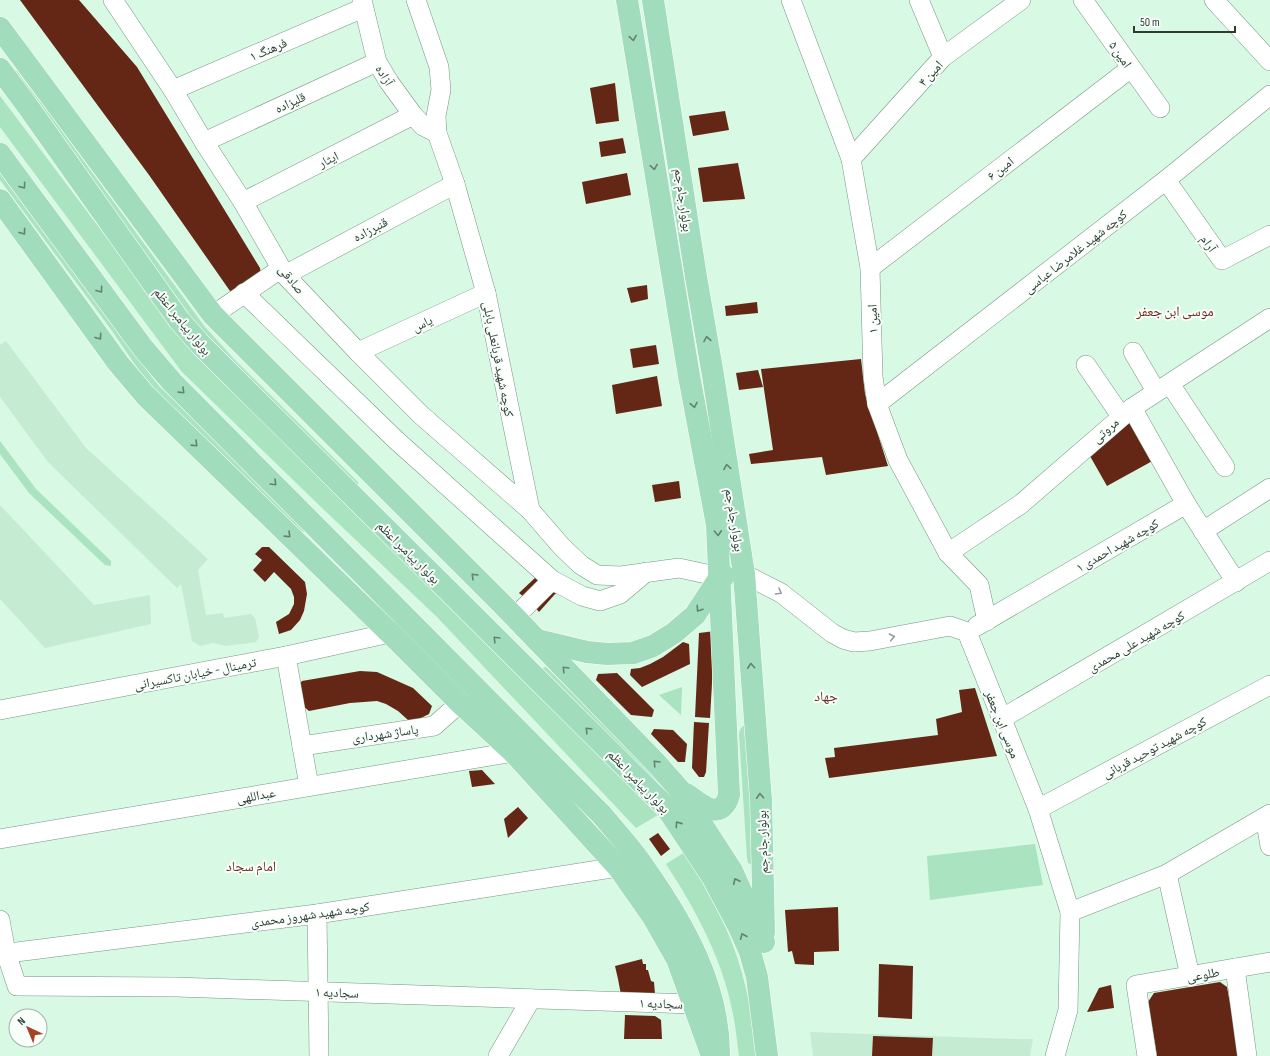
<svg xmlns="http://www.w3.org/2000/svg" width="1270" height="1056" viewBox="0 0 1270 1056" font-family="'Sofia Sans Condensed','Noto Naskh Arabic',sans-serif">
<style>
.built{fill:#c5ecd3}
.green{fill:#a9e3bf}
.building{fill:#642615}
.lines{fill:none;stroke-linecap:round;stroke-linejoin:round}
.minor-casing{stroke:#789683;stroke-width:20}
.major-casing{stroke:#fff;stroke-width:23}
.minor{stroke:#fff;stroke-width:19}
.major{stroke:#a1dcbc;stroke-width:22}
.oneway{stroke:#628371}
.oneway2{stroke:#969d99}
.labels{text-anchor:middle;stroke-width:4;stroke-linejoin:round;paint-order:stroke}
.street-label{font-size:13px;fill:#2e3b33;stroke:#f8fefa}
.neighbourhood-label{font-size:14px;fill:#6f2c1a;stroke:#f8fefa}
</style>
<rect width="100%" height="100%" fill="#d8f9e4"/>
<!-- built -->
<g class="built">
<path d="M6,341L86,448L208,559L198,570L206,615L223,613L224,618L251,614L255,618L259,637L256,642L226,646L213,643L200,646L192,641L181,584L177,588L48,462L0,397V345Z"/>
<path d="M0,505L94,605L150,595L151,624L45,648L0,599Z"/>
<path d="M810,1032L1014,1039H1033L1030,1056H932L933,1038L873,1036L872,1056H813Z"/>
</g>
<!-- green -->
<g class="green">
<path d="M14,70L17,71L21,77L48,112L205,327L235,360L358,482V485L355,486L201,331L176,297Z"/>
<path d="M0,96L196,356L450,606L658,815L636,828L437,617L320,506L182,372L0,127Z"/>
<path d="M0,170L151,376L160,387L220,444L305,530L304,532L300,530L198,431L155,391L142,375L110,328L0,180Z"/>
<path d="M0,441L36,489L111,561V566L105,565L29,493L0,454Z"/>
<path d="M546,667L664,784L705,835L543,673L542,668Z"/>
<path d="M682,687L681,715L659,695Z"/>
<path d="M743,726L749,728L752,861L751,864L748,863L747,858L739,734L740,730Z"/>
<path d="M1035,844L1043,885L930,900L927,856Z"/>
<path d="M685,852C704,886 725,920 737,957C748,990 753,1022 758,1056H739C737,1042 736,1028 733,1014C723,960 696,910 666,864Z"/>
</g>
<!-- building -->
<g class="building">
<path d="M20,0H79L137,67L260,268L261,275L241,292L230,291L149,175Z"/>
<path d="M615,83L619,121L596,124L590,88Z"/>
<path d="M725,111L729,130L693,136L689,116Z"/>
<path d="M623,138L626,153L601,157L599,142Z"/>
<path d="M738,163L745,199L703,202L698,168Z"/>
<path d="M627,173L631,195L586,204L582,182Z"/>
<path d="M647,285L648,299L631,303L627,288Z"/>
<path d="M757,302L758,313L726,316L725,306Z"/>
<path d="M656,345L659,364L633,368L630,349Z"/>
<path d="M861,359L865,394L888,466L826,475L822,457L751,464L749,454L773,450L761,369Z"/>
<path d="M758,370L763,387L739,390L736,373Z"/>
<path d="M657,376L662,406L616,414L612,385Z"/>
<path d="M1131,418L1156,459L1107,486L1086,449Z"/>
<path d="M679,481L681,498L655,502L652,485Z"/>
<path d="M262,547H269L305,582L307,594L304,611L300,620L291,630L279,634L276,622L289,614L294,604V597L291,589L274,572L265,582L253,570L262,560L255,554Z"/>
<path d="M536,577L540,581L524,597L519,593Z"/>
<path d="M547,591L556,593L539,612L535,607Z"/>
<path d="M715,631L710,718L695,717L699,633Z"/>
<path d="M683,642L689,644L690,664L642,687L630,675L631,669L640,668L650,664L663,657Z"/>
<path d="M360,671L377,672L413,688L432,706L429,714L415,721L408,720L398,711L386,704L377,701L350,703L309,711L303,706L299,685L302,681Z"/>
<path d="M617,673L654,710L652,717L631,715L596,680L598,674Z"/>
<path d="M975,688L997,756L829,778L825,758L835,757L834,748L938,735L936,719L962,712L959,690Z"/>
<path d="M694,722L709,723L706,772L704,777H699L692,768Z"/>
<path d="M654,729L673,730L687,744L685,762H678L651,734Z"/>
<path d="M482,770L495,784L472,787L469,771Z"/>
<path d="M518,807L528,818L508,838L504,819Z"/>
<path d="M658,833L670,849L661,856L649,839Z"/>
<path d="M838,907L839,951L814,952V965L795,964L792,951L788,952L785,910Z"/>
<path d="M642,959L643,964H646V970H648L651,981L654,982L655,994L621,995L618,979L615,966Z"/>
<path d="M879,964L913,966L912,1019L878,1017Z"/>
<path d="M1220,982L1227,987L1240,1056H1157L1148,1002L1154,993Z"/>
<path d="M1111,985L1114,1008L1087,1012L1099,988Z"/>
<path d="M625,1015L655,1016L661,1020L662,1039H624Z"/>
<path d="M873,1036L933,1038L932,1056H872Z"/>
</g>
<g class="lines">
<defs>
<g id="minor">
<path d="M113,0L173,90L204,142L243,202L285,275L358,352L421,415L530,510"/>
<path d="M362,0L377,62L389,82L413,115L423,126L437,133"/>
<path d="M416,0L439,67L441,90L436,116L437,133L455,184L486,293L530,510L562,547L581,565L597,575L621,576L679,568L720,577"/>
<path d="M791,0L851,159L870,268L873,377L877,404L898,460L948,553L979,585L987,621"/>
<path d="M919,0L943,57"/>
<path d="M1083,0L1160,108"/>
<path d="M1214,0L1270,61"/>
<path d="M173,90L363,8"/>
<path d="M204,142L377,62"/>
<path d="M851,159L943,57L1021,0"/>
<path d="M1166,180L1222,260L1270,235"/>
<path d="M243,202L413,115"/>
<path d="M870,268L1131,68"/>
<path d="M285,275L455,184"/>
<path d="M244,293L396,440L552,580L582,596L600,601L620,594L646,572"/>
<path d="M213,315L276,272"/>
<path d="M358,352L486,293"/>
<path d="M1133,352L1156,391"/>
<path d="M1086,365L1121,416"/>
<path d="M1170,384L1225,467"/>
<path d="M877,404L1166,180L1270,95"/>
<path d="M1132,408L1186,504"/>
<path d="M1203,531L1270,488"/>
<path d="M948,553L1021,504L1132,408L1270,318"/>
<path d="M744,574L781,593L832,633L843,639L854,642L870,641L950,626L967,632L1038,809L1070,912L1068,1010L1055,1056"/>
<path d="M515,617L552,580"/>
<path d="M977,626L1186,504L1236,582"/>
<path d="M286,656L309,786"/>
<path d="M0,710L286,656L390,633"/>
<path d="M1001,719L1270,561"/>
<path d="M302,746L434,726L460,703"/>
<path d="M1038,809L1270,685"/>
<path d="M1265,817L1270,846"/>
<path d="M0,839L513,752"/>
<path d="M1167,874L1190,976"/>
<path d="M1070,912L1167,874L1270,814"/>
<path d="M317,914L319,1056"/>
<path d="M0,920L6,953L17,986L176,987L693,1004"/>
<path d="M0,954L317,914L618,867"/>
<path d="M1235,968L1247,1056"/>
<path d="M498,1056L531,999"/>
<path d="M1147,1056L1136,985L1270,962"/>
</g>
<g id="major">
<path d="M627,0L689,376L717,525L729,795C728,798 727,802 725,804C714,819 696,800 686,794"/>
<path d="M653,0L696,277L713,375L744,574L761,800L764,933"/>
<path d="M0,28L213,315L502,604L657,764L679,789L732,871L764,942"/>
<path d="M0,69L26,104L179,320L201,345L666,807L713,878L739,927L750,952L757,977L767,1056"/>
<path d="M0,154L143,348L172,382L602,815C616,832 632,849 644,867C683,922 720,987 719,1056"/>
<path d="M0,200L118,363L145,395L390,633L460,703L513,752L618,867L653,917L677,959L711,1053"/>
<path d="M537,640L587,652L607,654L633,653L653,646L674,633L695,615L720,577L724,576"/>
</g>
</defs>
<!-- minor casing -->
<use href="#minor" class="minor-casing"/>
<!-- major casing -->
<use href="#major" class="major-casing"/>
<!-- minor -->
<use href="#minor" class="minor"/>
<!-- major -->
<use href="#major" class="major"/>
</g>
<!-- one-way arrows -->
<defs><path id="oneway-chevron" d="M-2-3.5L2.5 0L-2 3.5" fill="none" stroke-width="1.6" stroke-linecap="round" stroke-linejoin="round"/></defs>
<g class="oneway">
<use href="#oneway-chevron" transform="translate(633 38) rotate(81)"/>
<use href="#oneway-chevron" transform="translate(654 167) rotate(81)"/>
<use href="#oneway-chevron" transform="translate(23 186) rotate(54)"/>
<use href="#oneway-chevron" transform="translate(23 232) rotate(54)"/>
<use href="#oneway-chevron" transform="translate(100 290) rotate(54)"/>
<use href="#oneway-chevron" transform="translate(99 337) rotate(54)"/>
<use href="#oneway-chevron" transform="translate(707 339) rotate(-100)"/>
<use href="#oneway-chevron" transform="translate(182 391) rotate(44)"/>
<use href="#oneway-chevron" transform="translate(694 405) rotate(79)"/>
<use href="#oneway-chevron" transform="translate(195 444) rotate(44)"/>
<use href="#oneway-chevron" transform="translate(727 467) rotate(-99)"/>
<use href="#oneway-chevron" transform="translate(274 483) rotate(45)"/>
<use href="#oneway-chevron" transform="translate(718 533) rotate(87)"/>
<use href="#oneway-chevron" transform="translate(288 535) rotate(44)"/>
<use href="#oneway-chevron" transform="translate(474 576) rotate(-135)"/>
<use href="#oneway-chevron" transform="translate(699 609) rotate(123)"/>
<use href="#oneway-chevron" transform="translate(496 639) rotate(-135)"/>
<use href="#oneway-chevron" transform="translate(751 666) rotate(-94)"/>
<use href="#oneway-chevron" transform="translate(565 669) rotate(-134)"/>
<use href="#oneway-chevron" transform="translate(588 730) rotate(-135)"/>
<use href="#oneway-chevron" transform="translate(656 763) rotate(-133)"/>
<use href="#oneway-chevron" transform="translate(760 796) rotate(-94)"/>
<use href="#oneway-chevron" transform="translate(678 824) rotate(-125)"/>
<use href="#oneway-chevron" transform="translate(736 881) rotate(-115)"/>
<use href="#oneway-chevron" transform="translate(743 936) rotate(-113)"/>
</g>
<g class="oneway2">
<use href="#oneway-chevron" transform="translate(779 592) rotate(30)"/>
<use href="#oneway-chevron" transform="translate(892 637) rotate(-11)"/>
</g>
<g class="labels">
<!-- street labels -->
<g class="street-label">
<text transform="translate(268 49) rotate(-23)" y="5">فرهنگ ۱</text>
<text transform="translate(1121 54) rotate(55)" y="5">امین ۵</text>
<text transform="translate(930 73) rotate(-48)" y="5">امین ۴</text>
<text transform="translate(385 75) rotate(59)" y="5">آزاده</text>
<text transform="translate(290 102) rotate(-25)" y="5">قلیزاده</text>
<text transform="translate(328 159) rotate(-27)" y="5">ایثار</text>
<text transform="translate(1000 168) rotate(-38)" y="5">امین ۶</text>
<text transform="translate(684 200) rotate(82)" y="5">بولوار جام جم</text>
<text transform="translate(370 229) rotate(-28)" y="5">قنبرزاده</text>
<text transform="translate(1209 243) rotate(55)" y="5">آرام</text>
<text transform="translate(1075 251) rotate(-38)" y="5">کوچه شهید غلامرضا عباسی</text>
<text transform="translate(292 279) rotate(51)" y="5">صادقی</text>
<text transform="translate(872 319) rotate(-92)" y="5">امین ۱</text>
<text transform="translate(183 321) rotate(51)" y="5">بولوار پیامبر اعظم</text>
<text transform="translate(422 323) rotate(-25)" y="5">یاس</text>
<text transform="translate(499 359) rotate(79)" y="5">کوچه شهید قربانعلی بابلی</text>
<text transform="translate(1105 430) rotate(-41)" y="5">مروتی</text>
<text transform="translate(735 520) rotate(81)" y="5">بولوار جام جم</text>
<text transform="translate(1117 545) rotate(-30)" y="5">کوچه شهید احمدی ۱</text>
<text transform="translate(409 552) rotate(45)" y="5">بولوار پیامبر اعظم</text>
<text transform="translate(1136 641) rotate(-30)" y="5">کوچه شهید علی محمدی</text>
<text transform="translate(195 673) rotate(-11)" y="5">ترمینال - خیابان تاکسیرانی</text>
<text transform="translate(1003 724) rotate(68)" y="5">موسی ابن جعفر</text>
<text transform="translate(385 733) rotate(-8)" y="5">پاساژ شهرداری</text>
<text transform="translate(1154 747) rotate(-28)" y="5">کوچه شهید توحید قربانی</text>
<text transform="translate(639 781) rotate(46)" y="5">بولوار پیامبر اعظم</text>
<text transform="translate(256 795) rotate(-10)" y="5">عبداللهی</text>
<text transform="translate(762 842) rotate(-92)" y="5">بولوار جام جم</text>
<text transform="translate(310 914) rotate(-8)" y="5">کوچه شهید شهروز محمدی</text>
<text transform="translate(1203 974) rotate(-10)" y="5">طلوعی</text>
<text transform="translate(337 992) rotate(2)" y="5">سجادیه ۱</text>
<text transform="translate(661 1003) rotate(2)" y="5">سجادیه ۱</text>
</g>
<!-- neighbourhood labels -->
<g class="neighbourhood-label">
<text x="1175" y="316">موسی ابن جعفر</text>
<text x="826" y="701">جهاد</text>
<text x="251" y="871">امام سجاد</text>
</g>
</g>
<!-- north arrow -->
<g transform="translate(28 1028) rotate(316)"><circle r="19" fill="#f8fefa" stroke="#a7b0aa"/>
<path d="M0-3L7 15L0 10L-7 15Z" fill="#a84023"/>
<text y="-6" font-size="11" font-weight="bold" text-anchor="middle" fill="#2e3b33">N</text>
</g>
<!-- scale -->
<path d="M1134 26v6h101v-6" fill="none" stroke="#2e3b33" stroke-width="2"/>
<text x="1140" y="26" font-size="12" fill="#2e3b33" stroke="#f8fefa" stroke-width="3" paint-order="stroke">50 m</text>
</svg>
